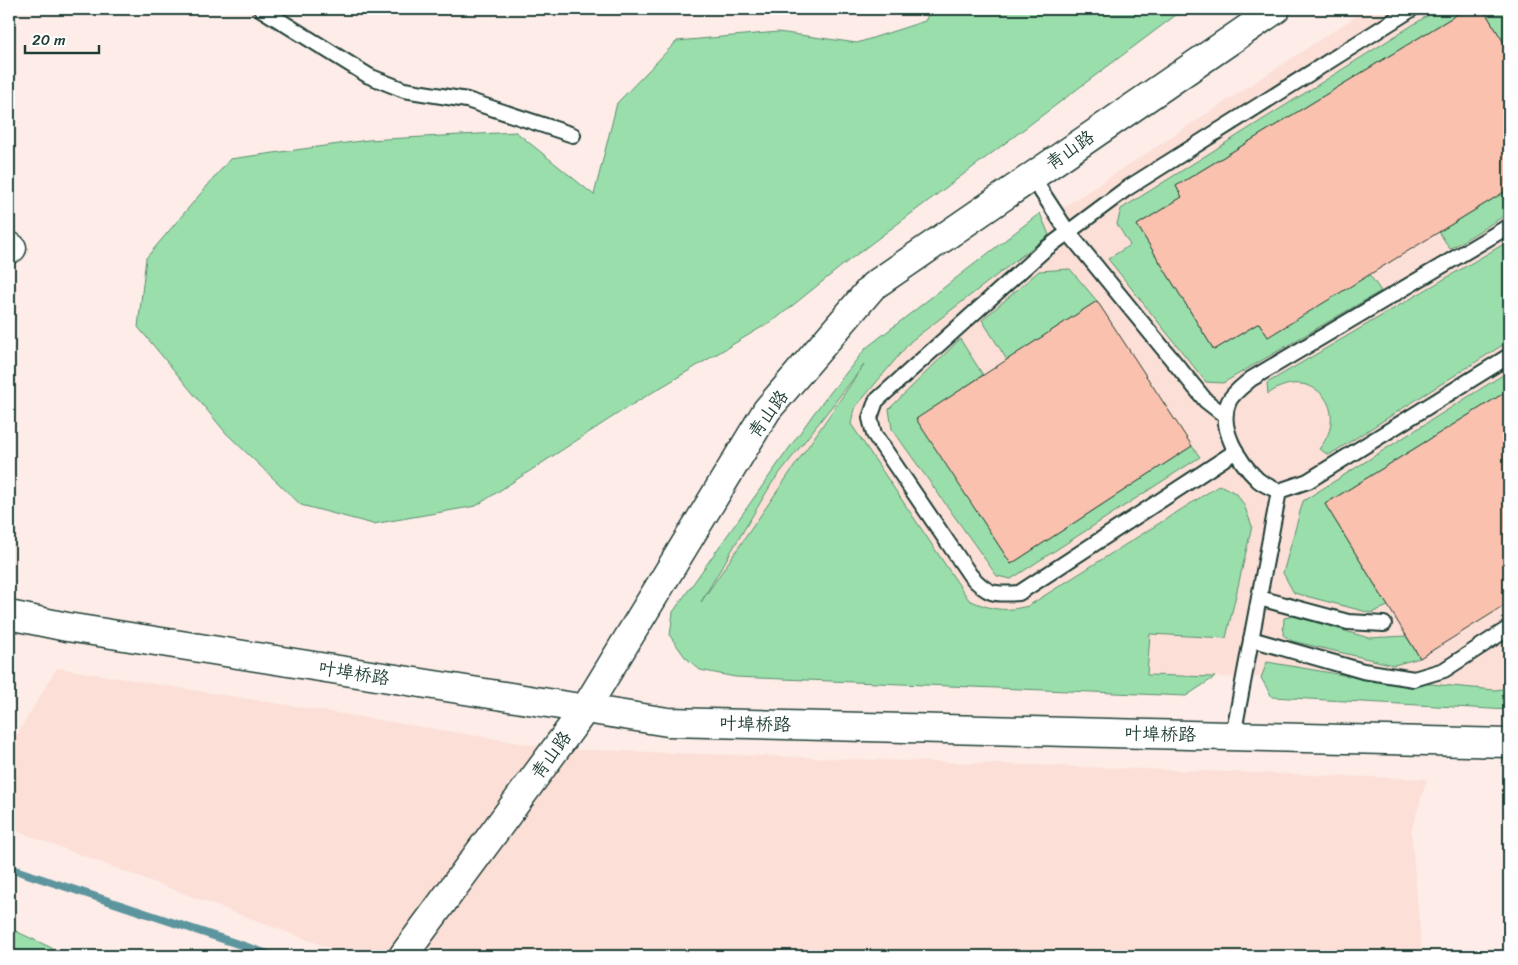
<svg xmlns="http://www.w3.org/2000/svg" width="1518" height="965" viewBox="0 0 1518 965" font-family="Sriracha,'LXGW WenKai TC',sans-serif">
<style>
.built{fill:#fcdfd6}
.green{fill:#99deab;stroke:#5c8e70;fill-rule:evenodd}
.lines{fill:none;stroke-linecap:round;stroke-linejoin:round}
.stream{stroke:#5d959f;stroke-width:8}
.building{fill:#f9c1ae;stroke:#1f3d34}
.lane-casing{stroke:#1f3d34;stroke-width:18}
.street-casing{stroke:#1f3d34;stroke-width:31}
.secondary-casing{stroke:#1f3d34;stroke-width:31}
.lane{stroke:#fff;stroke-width:14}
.street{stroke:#fff;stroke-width:28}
.secondary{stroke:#fff;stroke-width:28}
.labels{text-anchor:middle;stroke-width:4;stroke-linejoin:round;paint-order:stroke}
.street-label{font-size:18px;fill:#1f3d34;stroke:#fff}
</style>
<rect width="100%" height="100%" fill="#fdece7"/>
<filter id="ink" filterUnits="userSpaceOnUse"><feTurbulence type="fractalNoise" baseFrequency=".02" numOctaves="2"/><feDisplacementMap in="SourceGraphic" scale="10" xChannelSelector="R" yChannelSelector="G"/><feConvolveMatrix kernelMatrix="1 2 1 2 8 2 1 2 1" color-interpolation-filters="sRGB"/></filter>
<g filter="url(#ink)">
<!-- built -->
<g class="built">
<path d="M1367,9H1509V703L1277,678L742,665L695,612L772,483L871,355L1043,221Z"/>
<path d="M57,668L557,749L1427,779L1411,831L1422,956H351L9,828V748Z"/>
</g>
<!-- green -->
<g class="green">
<path d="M931,9H1184L848,261L777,318L628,407L476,506L373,524L301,505L226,433L138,327L146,258L230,159L368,140L516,132L594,195L617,103L677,41L778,32L857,43L925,21Z"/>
<path d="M1438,9H1466L1176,186L1182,197L1137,225L1214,350L1259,323L1268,336L1369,274L1381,291L1223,383L1206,382L1108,259L1130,245L1117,224L1121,209Z"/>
<path d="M1483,9H1509V51Z"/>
<path d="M1509,189V213L1450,249L1439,232Z"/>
<path d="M1040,213L1049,235L911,341L854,409L851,424L969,600C992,610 1004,612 1028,606L1220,485L1237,494L1244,505L1252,526L1226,638L1150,634L1147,675L1215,677L1186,696L735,677L700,670L685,657L670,636L673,612L814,413L866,348ZM864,365L701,602L772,483Z"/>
<path d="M1509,241V341L1329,455L1319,449C1353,408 1310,363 1268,394L1267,383Z"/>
<path d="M1070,269L1097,301L1007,360L982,320L1039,271Z"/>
<path d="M960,339L983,375L917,419L1011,564L1192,446L1200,457L1011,579L997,576L892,429L889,409Z"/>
<path d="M1509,371V390L1325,504L1388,606L1371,613L1294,593L1283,573L1303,501Z"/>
<path d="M1294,616L1369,638L1406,636L1420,658L1394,665L1292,641L1283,635L1284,618Z"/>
<path d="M1267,662L1355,677L1495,690L1509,688V710L1272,697L1261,678Z"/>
<path d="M9,928L69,956H9Z"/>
</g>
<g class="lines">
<!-- stream -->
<path class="stream" d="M9,868L274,956"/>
</g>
<!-- building -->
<g class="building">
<path d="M1466,9H1483L1509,51V189L1268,337L1259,323L1214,350L1137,225L1182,197L1176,186Z"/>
<path d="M1097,301L1192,446L1011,564L916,419Z"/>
<path d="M1509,390V603L1420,658L1325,504Z"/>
</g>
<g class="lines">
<defs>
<g id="lane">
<path d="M261,9L369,76L404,90L467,100L573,135"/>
<path d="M1032,177L1068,232L1206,401L1224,415"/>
<path d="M1509,226L1251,379C1244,385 1233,393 1229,401C1217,427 1239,462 1258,480C1264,485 1272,488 1279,491L1308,481L1509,356"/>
<path d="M1236,451L1019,593C993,595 987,594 970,575L874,434L870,418L876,401L1043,251L1126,189L1412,9"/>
<path d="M1259,598L1348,622L1384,624"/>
<path d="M1251,639L1363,671L1414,679L1444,670L1509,628"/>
<path d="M1233,736L1279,491"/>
</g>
<path id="street" d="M9,246L12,248"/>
<g id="secondary">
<path d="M9,615L67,627L668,722L1509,743"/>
<path d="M403,956L585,709L767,410L873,286L1276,9"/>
</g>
</defs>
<!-- lane casing -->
<use href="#lane" class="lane-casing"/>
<!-- street casing -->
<use href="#street" class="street-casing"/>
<!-- secondary casing -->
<use href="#secondary" class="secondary-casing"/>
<!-- lane -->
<use href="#lane" class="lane"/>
<!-- street -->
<use href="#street" class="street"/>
<!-- secondary -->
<use href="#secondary" class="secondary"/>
</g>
</g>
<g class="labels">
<!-- street labels -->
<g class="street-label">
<text transform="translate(1070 150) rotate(-35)" y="6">青山路</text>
<text transform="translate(768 414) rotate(-54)" y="6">青山路</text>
<text transform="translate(354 673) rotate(9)" y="6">叶埠桥路</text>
<text transform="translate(755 724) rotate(1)" y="6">叶埠桥路</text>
<text transform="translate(1160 734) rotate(1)" y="6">叶埠桥路</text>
<text transform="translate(551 755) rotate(-54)" y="6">青山路</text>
</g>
</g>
<!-- margin -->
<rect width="1518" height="965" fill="none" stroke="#fff" stroke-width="30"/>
<rect x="15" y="15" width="1488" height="935" fill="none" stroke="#1f3d34" stroke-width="2" filter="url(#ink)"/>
<!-- scale -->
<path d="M25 45v8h74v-8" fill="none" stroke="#1f3d34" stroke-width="2.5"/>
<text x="32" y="45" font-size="15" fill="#1f3d34" stroke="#ffffff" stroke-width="4" paint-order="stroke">20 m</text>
</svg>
